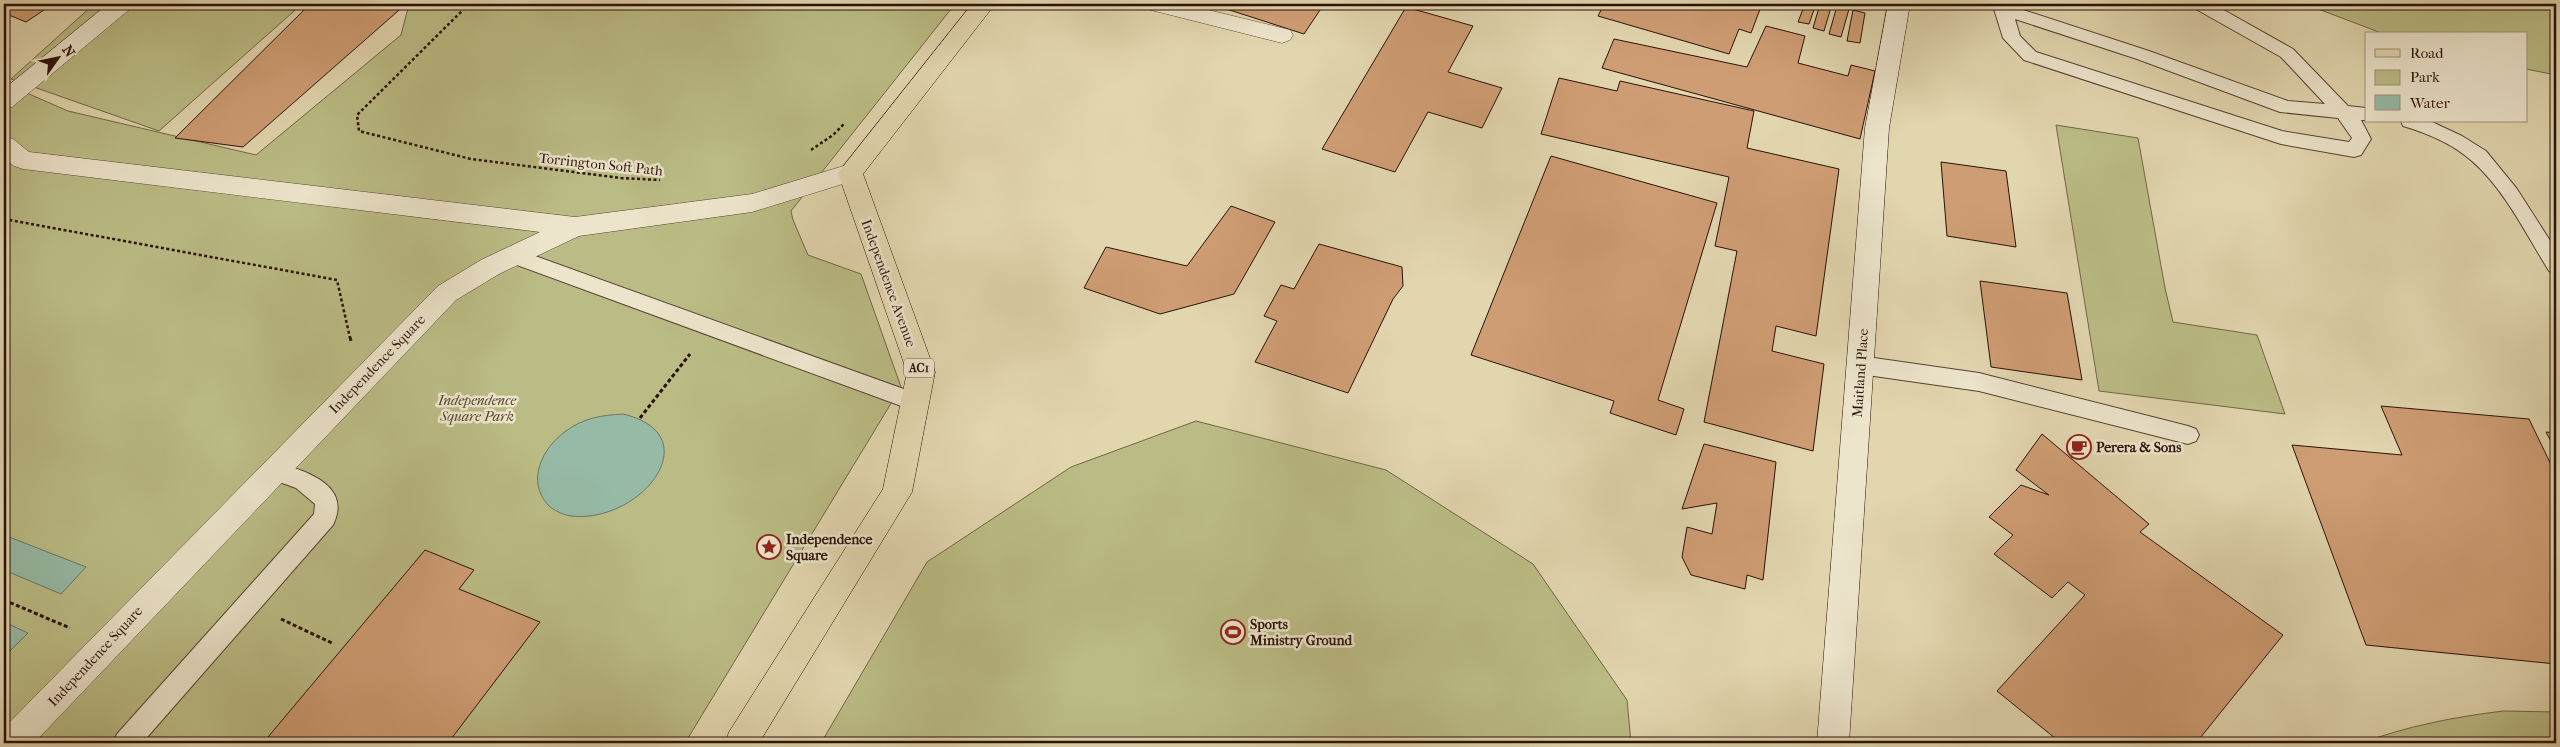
<svg xmlns="http://www.w3.org/2000/svg" width="2560" height="747" viewBox="0 0 2560 747" font-family="'IM FELL French Canon',serif">
<style>
.green{fill:#bbbc85;stroke:#726646}
.water{fill:#96baa6;stroke:#6b7666}
.building{fill:#cf9d74;stroke:#2a1107}
.lines{fill:none;stroke-linecap:round;stroke-linejoin:round}
.service-casing{stroke:#584231;stroke-width:2}
.minor-casing{stroke:#584231;stroke-width:1}
.secondary-casing{stroke:#2a1107;stroke-width:1}
.primary-casing{stroke:#2a1107;stroke-width:1}
.path-far1{stroke:#2a1107;stroke-width:2.5;stroke-dasharray:3 2.5;stroke-linecap:butt}
.path{stroke:#2a1107;stroke-width:3;stroke-dasharray:4 2.5;stroke-linecap:butt}
.service{fill:#ece4cb;fill-rule:evenodd}
.minor{fill:#ece4cb;fill-rule:evenodd}
.secondary{fill:#ece4cb;fill-rule:evenodd}
.primary{fill:#e2d6af;fill-rule:evenodd}
.labels{text-anchor:middle;stroke-width:5;stroke-linejoin:round;paint-order:stroke}
.shield{fill:#ece4cb;stroke:#645042;stroke-width:1}
.shield-label{font-size:12px;font-weight:bold;fill:#2a1107}
.street-label{font-size:14px;fill:#2a1107;stroke:#ece4cb}
.park-label{font-size:14px;font-style:italic;fill:#56442d;stroke:#ece4cb}
.poi-label{font-size:14px;font-weight:bold;fill:#2a1107;stroke:#ece4cb;text-anchor:start}
</style>
<rect width="100%" height="100%" fill="#e2d6af"/>
<filter id="stains"><feTurbulence type="fractalNoise" baseFrequency=".004" numOctaves="4"/><feColorMatrix values="0 0 0 0 .2 0 0 0 0 .09 0 0 0 0 .02 0 0 0 .5 -.17"/></filter>
<radialGradient id="worn" r=".72"><stop offset=".6" stop-color="#630" stop-opacity="0"/><stop offset="1" stop-color="#630" stop-opacity=".3"/></radialGradient>
<!-- green -->
<g class="green">
<path d="M94,4H302L159,131L11,79Z"/>
<path d="M409,4H955L791,211L793,220L808,255L861,274L901,387L685,743H4V83L68,111L256,155L401,35Z"/>
<path d="M2305,4H2556V75L2526,69V34H2384Z"/>
<path d="M2056,125L2138,138L2165,288L2173,322L2257,335L2285,414L2099,391Z"/>
<path d="M1196,421L1386,470L1533,564L1627,700L1631,743H821L927,562L1071,467Z"/>
<path d="M2503,711L2556,712V743H2361C2408,726 2454,717 2503,711Z"/>
</g>
<!-- water -->
<g class="water">
<path d="M623,414C711,435 641,524 571,516C563,515 553,510 548,505C526,481 542,448 566,431C583,418 603,415 623,414Z"/>
<path d="M4,535L86,567L61,594L4,570Z"/>
<path d="M4,622L28,633L4,657Z"/>
</g>
<!-- building -->
<g class="building">
<path d="M4,4H53L26,22L4,13Z"/>
<path d="M310,4H406L243,147L175,138Z"/>
<path d="M1211,4H1324L1304,34Z"/>
<path d="M1604,4H1762L1751,33L1739,29L1729,54L1598,16Z"/>
<path d="M1805,4H1816L1809,24L1798,22Z"/>
<path d="M1820,4H1832L1824,31L1813,28Z"/>
<path d="M1837,6L1849,9L1841,37L1829,34Z"/>
<path d="M1406,7L1473,26L1448,72L1502,88L1482,128L1428,112L1395,172L1322,149Z"/>
<path d="M1853,10L1865,13L1860,43L1847,41Z"/>
<path d="M1766,26L1805,36L1798,63L1848,76L1851,65L1875,71L1860,139L1602,68L1614,39L1747,67Z"/>
<path d="M1559,78L1617,91L1620,81L1754,111L1747,148L1839,169L1816,336L1776,326L1772,351L1824,364L1813,451L1704,422L1737,251L1715,246L1729,177L1541,134Z"/>
<path d="M1551,156L1717,203L1658,400L1684,409L1676,435L1610,413L1614,401L1471,355Z"/>
<path d="M1941,162L2006,171L2016,247L1947,236Z"/>
<path d="M1231,206L1275,222L1234,294L1160,314L1084,288L1106,247L1187,266Z"/>
<path d="M1319,244L1402,267L1403,286L1393,299L1348,393L1255,362L1277,321L1264,316L1281,285L1294,289Z"/>
<path d="M1980,281L2067,293L2082,380L1991,367Z"/>
<path d="M2381,406L2529,419L2556,475V664L2366,645L2292,445L2402,455Z"/>
<path d="M2546,432L2556,433V451Z"/>
<path d="M2042,434L2149,524L2140,532L2283,635L2196,743H2061L1997,691L2085,595L2068,582L2052,598L1994,554L2013,535L1989,517L2021,485L2049,495L2016,470Z"/>
<path d="M1704,444L1776,462L1763,580L1747,575L1745,589L1691,575L1682,557L1687,527L1712,534L1717,503L1682,509Z"/>
<path d="M425,550L474,570L459,589L540,622L448,743H263Z"/>
</g>
<g class="lines">
<defs>
<g id="service">
<path d="M2005,4L2149,51L2288,101L2325,104L2281,57L2194,8L2191,4H2213L2293,49L2348,106L2366,108V120H2361L2371,139L2361,155L2354,157L2281,144L2024,60L2003,38L1994,9L1997,5ZM2015,19L2137,59L2280,112L2338,118L2352,138L2349,142L2282,131L2036,52L2020,36Z"/>
<path d="M2401,121H2430L2462,136L2486,151L2517,189L2556,250V274L2549,271C2526,234 2505,190 2472,161C2453,144 2427,133 2403,126Z"/>
<path d="M513,248L923,396L926,402L923,408L915,411L506,261L503,256L506,251Z"/>
<path d="M1860,356L1979,373L2188,426L2196,429L2199,435L2196,441L2188,444L1979,391L1860,374L1853,371L1849,365L1853,359Z"/>
<path d="M274,461C304,471 353,484 333,525L142,743H113L117,734L314,514L315,504L296,488L266,477L263,470L266,463Z"/>
</g>
<g id="minor">
<path d="M108,4H133L130,9L12,107L4,109V89Z"/>
<path d="M1144,4H1184L1290,30L1293,35L1290,40L1282,43L1147,9Z"/>
<path d="M4,136L13,139L29,152L575,217L752,194L850,164L859,167L862,173L859,179L752,212L579,236L499,274L456,300L34,743H4V728L438,286L481,260L540,232L23,169L14,166L4,158Z"/>
</g>
<path id="secondary" d="M1888,4H1910L1889,128L1849,743H1817L1865,128Z"/>
<path id="primary" d="M972,4H995L863,174L935,372L912,492L759,743H725L729,732L883,489L907,372L838,173Z"/>
</defs>
<!-- service casing -->
<use href="#service" class="service-casing"/>
<!-- minor casing -->
<use href="#minor" class="minor-casing"/>
<!-- secondary casing -->
<use href="#secondary" class="secondary-casing"/>
<!-- primary casing -->
<use href="#primary" class="primary-casing"/>
<!-- path-far1 -->
<g class="path-far1">
<path d="M469,4L357,115L359,131L471,159L621,178L660,180"/>
<path d="M811,150L833,135L845,123"/>
<path d="M4,219L337,280L350,338"/>
</g>
<!-- path -->
<g class="path">
<path d="M350,337L351,341"/>
<path d="M640,418L690,354"/>
<path d="M4,600L70,628"/>
<path d="M281,619L332,643"/>
</g>
<!-- service -->
<use href="#service" class="service"/>
<!-- minor -->
<use href="#minor" class="minor"/>
<!-- secondary -->
<use href="#secondary" class="secondary"/>
<!-- primary -->
<use href="#primary" class="primary"/>
</g>
<!-- icons -->
<defs>
<symbol id="cafe-ring" viewBox="-11 -11 22 22"><circle r="9.5" fill="#ece4cb" stroke="#8f2418" stroke-width="1.5"/><path d="M-5.5-4.5H6V0H3Q3 3.5 0 3.5H-2.5Q-5.5 3.5-5.5 0ZM3-3.2v2h1.7v-2ZM-6 4.5H4V6H-6Z" fill="#8f2418"/></symbol>
<symbol id="sight-ring" viewBox="-11 -11 22 22"><circle r="9.5" fill="#ece4cb" stroke="#8f2418" stroke-width="1.5"/><path d="M0-6L1.8-2.2L6-1.7L2.9 1.2L3.7 5.4L0 3.3L-3.7 5.4L-2.9 1.2L-6-1.7L-1.8-2.2Z" fill="#8f2418"/></symbol>
<symbol id="stadium-ring" viewBox="-11 -11 22 22"><circle r="9.5" fill="#ece4cb" stroke="#8f2418" stroke-width="1.5"/><path d="M0-5a6.5 5 0 1 0 0 10a6.5 5 0 1 0 0-10ZM-3.5-1.8h7v3.6h-7Z" fill="#8f2418"/></symbol>
</defs>
<g fill-rule="evenodd">
<use href="#cafe-ring" x="2065" y="433" width="28" height="28"/>
<use href="#sight-ring" x="755" y="533" width="28" height="28"/>
<use href="#stadium-ring" x="1219" y="618" width="28" height="28"/>
</g>
<g class="labels">
<!-- shield labels -->
<rect class="shield" x="904" y="358.5" width="30" height="19" rx="4"/>
<g class="shield-label">
<text x="919" y="372">AC1</text>
</g>
<!-- street labels -->
<g class="street-label">
<text transform="translate(601 164) rotate(6)" y="5">Torrington Soft Path</text>
<text transform="translate(889 283) rotate(70)" y="5">Independence Avenue</text>
<text transform="translate(377 364) rotate(-46)" y="5">Independence Square</text>
<text transform="translate(1860 373) rotate(-86)" y="5">Maitland Place</text>
<text transform="translate(95 656) rotate(-47)" y="5">Independence Square</text>
</g>
<!-- park labels -->
<g class="park-label">
<text x="477" y="405">Independence<tspan x="477" dy="16">Square Park</tspan></text>
</g>
<!-- poi labels -->
<g class="poi-label">
<text x="2096" y="452">Perera &amp; Sons</text>
<text x="786" y="544">Independence<tspan x="786" dy="16">Square</tspan></text>
<text x="1250" y="629">Sports<tspan x="1250" dy="16">Ministry Ground</tspan></text>
</g>
</g>
<!-- margin -->
<rect width="2560" height="747" fill="none" stroke="#e2d6af" stroke-width="20"/>
<rect x="5" y="5" width="2550" height="737" fill="none" stroke="#2a1107" stroke-width="2.5"/>
<rect x="10" y="10" width="2540" height="727" fill="none" stroke="#2a1107"/>
<!-- legend -->
<rect x="2365" y="32" width="162" height="90" fill="#ece4cb" stroke="#9e907d"/>
<rect x="2375" y="49" width="25" height="8" fill="#e2d6af" stroke="#9e907d"/>
<text x="2410" y="58" font-size="15" fill="#2a1107">Road</text>
<rect x="2375" y="70" width="25" height="15" fill="#bbbc85" stroke="#9e907d"/>
<text x="2410" y="82" font-size="15" fill="#2a1107">Park</text>
<rect x="2375" y="95" width="25" height="15" fill="#96baa6" stroke="#9e907d"/>
<text x="2410" y="108" font-size="15" fill="#2a1107">Water</text>
<!-- north arrow -->
<g transform="translate(58 58) rotate(57)" stroke="#ece4cb" stroke-width="4" paint-order="stroke">
<path d="M0-4L9 19L0 12L-9 19Z" fill="#2a1107"/>
<text y="-8" font-size="14" font-weight="bold" text-anchor="middle" fill="#2a1107">N</text>
</g>
<rect width="100%" height="100%" filter="url(#stains)"/>
<rect width="100%" height="100%" fill="url(#worn)"/>
</svg>
